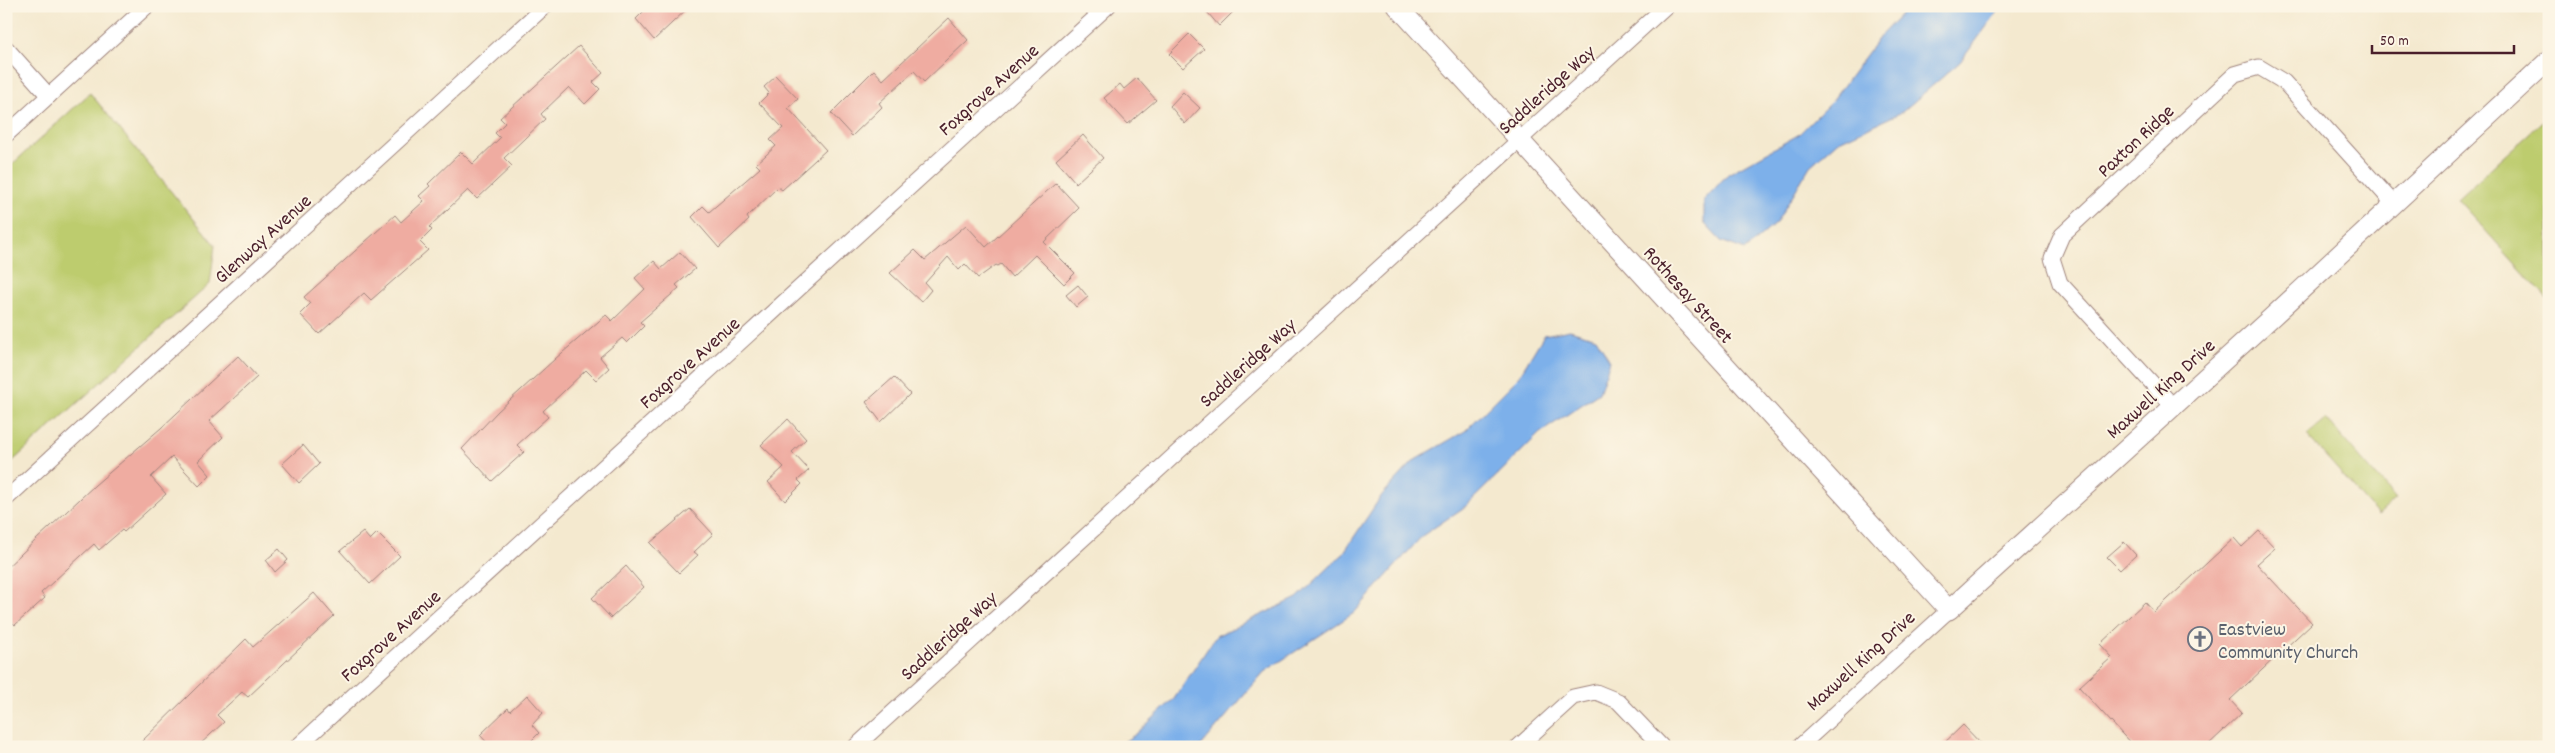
<svg xmlns="http://www.w3.org/2000/svg" width="2555" height="753" viewBox="0 0 2555 753" font-family="Dekko,sans-serif">
<style>
.green{fill:#bdcc6e;stroke:#84764c}
.water{fill:#7db0ea;stroke:#64688a}
.building{fill:#efaca1}
.lines{fill:none;stroke-linecap:round;stroke-linejoin:round}
.minor-casing{stroke:#9f847d;stroke-width:17}
.tertiary-casing{stroke:#9f847d;stroke-width:21}
.minor{stroke:#fff;stroke-width:15}
.tertiary{stroke:#fff;stroke-width:19}
.labels{text-anchor:middle;stroke-width:4;stroke-linejoin:round;paint-order:stroke}
.street-label{font-size:20px;fill:#4a1f2b;stroke:#fcf5e5}
.worship-label{font-size:20px;fill:#5b616d;stroke:#fcf5e5;text-anchor:start}
</style>
<rect width="100%" height="100%" fill="#fcf5e5"/>
<filter id="ink" filterUnits="userSpaceOnUse"><feTurbulence type="fractalNoise" baseFrequency=".02" numOctaves="2"/><feDisplacementMap in="SourceGraphic" scale="10" xChannelSelector="R" yChannelSelector="G"/><feConvolveMatrix kernelMatrix="1 2 1 2 8 2 1 2 1" color-interpolation-filters="sRGB"/></filter>
<filter id="wash" filterUnits="userSpaceOnUse"><feTurbulence type="fractalNoise" baseFrequency=".0096" numOctaves="4" result="noise"/><feDisplacementMap in="SourceGraphic" scale="20" xChannelSelector="R" yChannelSelector="G"/><feGaussianBlur stdDeviation="1.12" result="paint"/><feColorMatrix in="noise" values="0 0 0 0 0 0 0 0 0 0 0 0 0 0 0 0 0 1.4 0 .05"/><feComposite in="paint" operator="in"/></filter>
<g filter="url(#wash)">
<rect width="100%" height="100%" fill="#f4e9cf"/>
<!-- green -->
<g class="green">
<path d="M90,93L215,245L210,284L6,467V170Z"/>
<path d="M2549,115V301L2457,199Z"/>
<path d="M2326,419L2396,499L2378,515L2307,435Z"/>
</g>
<!-- water -->
<g class="water">
<path d="M2002,6L1960,62L1902,112L1837,142L1810,166L1776,223L1745,250L1721,241L1704,223V200L1728,174L1798,135L1832,101L1881,35L1908,7Z"/>
<path d="M1570,330L1596,338L1610,361L1599,393L1540,433L1466,506L1422,536L1354,613L1264,672L1200,747H1116L1136,734L1174,699L1216,636L1297,598L1342,555L1382,495L1415,460L1465,431L1518,378L1544,335Z"/>
</g>
<g id="blocks">
<!-- building -->
<g class="building">
<path d="M649,6H690L654,40L636,19Z"/>
<path d="M1202,6H1239L1219,26Z"/>
<path d="M949,18L968,40L924,82L914,71L879,103L882,107L852,136L831,113L874,70L883,80Z"/>
<path d="M1189,34L1204,49L1183,68L1169,54Z"/>
<path d="M579,46L603,73L593,82L600,89L585,104L569,87L541,114L545,119L504,158L512,166L477,199L468,190L429,227L432,230L420,242L428,250L371,300L364,293L319,334L300,314L310,304L304,297L395,215L401,222L424,201L419,196L430,186L428,184L461,152L473,164L500,138L495,133L505,123L500,118Z"/>
<path d="M776,76L798,99L788,108L826,150L782,190L778,187L747,217L749,220L719,248L692,217L703,206L709,212L760,168L756,164L776,146L770,140L783,128L759,103L769,93L764,87Z"/>
<path d="M1137,78L1156,100L1128,124L1104,98L1120,84L1124,89Z"/>
<path d="M1183,92L1200,108L1185,124L1170,106Z"/>
<path d="M1083,135L1103,158L1076,183L1056,160Z"/>
<path d="M1056,183L1079,208L1044,242L1075,273L1064,284L1035,255L1012,277L1001,264L998,266L996,265L978,278L965,264L959,270L948,257L925,283L931,290L921,302L890,273L915,250L925,260L966,225L986,247Z"/>
<path d="M680,252L695,269L676,285L679,288L640,322L644,326L627,343L622,338L600,357L609,368L596,380L586,370L543,411L548,417L517,445L524,452L492,481L462,449L498,411L555,359L606,315L612,321L645,289L635,278L654,261L661,269Z"/>
<path d="M1078,285L1088,297L1076,307L1066,295Z"/>
<path d="M238,356L257,377L209,421L223,437L198,461L210,475L199,486L172,457L151,477L166,494L124,532L122,530L99,550L94,544L41,593L45,598L15,625L6,617V568L95,485L161,428Z"/>
<path d="M894,377L910,394L881,422L866,402Z"/>
<path d="M788,419L806,439L792,452L809,470L798,480L802,484L785,501L768,482L784,467L761,445Z"/>
<path d="M303,445L319,464L299,483L282,464Z"/>
<path d="M690,509L713,534L694,552L698,555L679,573L650,543Z"/>
<path d="M2259,531L2275,548L2257,564L2312,623L2230,700L2242,713L2206,747H2134L2079,687L2112,657L2100,644L2145,602L2154,612L2234,538L2242,547Z"/>
<path d="M363,532L370,540L377,533L400,556L370,584L340,551Z"/>
<path d="M2124,542L2136,555L2120,570L2107,557Z"/>
<path d="M279,549L288,560L275,572L266,560Z"/>
<path d="M626,566L644,587L611,618L592,598Z"/>
<path d="M314,593L334,616L248,697L242,692L217,715L224,722L197,747H136L246,639L253,647Z"/>
<path d="M527,695L543,713L532,725L539,733L525,747H491L480,735L508,708L510,711Z"/>
<path d="M1963,725L1984,747H1940Z"/>
</g>
</g>
</g>
<g filter="url(#ink)">
<use href="#blocks" fill-opacity="0" stroke="#9f847d" stroke-width="1"/>
<g class="lines">
<defs>
<g id="minor">
<path d="M6,48L49,96"/>
<path d="M6,135L147,6"/>
<path d="M2173,406L2060,283L2052,258L2062,235L2235,74L2259,67L2284,82L2394,204"/>
<path d="M6,499L545,6"/>
<path d="M297,747L1108,6"/>
<path d="M855,747L1666,6"/>
<path d="M1518,747L1573,697L1596,692L1618,701L1662,747"/>
<path d="M1799,747L1949,610"/>
</g>
<path id="tertiary" d="M1397,6L1949,610L2272,317L2549,60"/>
</defs>
<!-- minor casing -->
<use href="#minor" class="minor-casing"/>
<!-- tertiary casing -->
<use href="#tertiary" class="tertiary-casing"/>
<!-- minor -->
<use href="#minor" class="minor"/>
<!-- tertiary -->
<use href="#tertiary" class="tertiary"/>
</g>
</g>
<!-- icons -->
<defs>
<symbol id="church-ring" viewBox="-11 -11 22 22"><circle r="9.5" fill="#fcf5e5" stroke="#6b7280" stroke-width="1.5"/><path d="M-1.2-6h2.4v3.5h3.3v2.4h-3.3V6h-2.4V-.1h-3.3v-2.4h3.3Z" fill="#6b7280"/></symbol>
</defs>
<g fill-rule="evenodd">
<use href="#church-ring" x="2186" y="625" width="28" height="28"/>
</g>
<g class="labels">
<!-- street labels -->
<g class="street-label">
<text transform="translate(988 89) rotate(-42)" y="7">Foxgrove Avenue</text>
<text transform="translate(1546 89) rotate(-42)" y="7">Saddleridge Way</text>
<text transform="translate(2135 140) rotate(-43)" y="7">Paxton Ridge</text>
<text transform="translate(262 238) rotate(-42)" y="7">Glenway Avenue</text>
<text transform="translate(1689 294) rotate(48)" y="7">Rothesay Street</text>
<text transform="translate(689 362) rotate(-42)" y="7">Foxgrove Avenue</text>
<text transform="translate(1247 362) rotate(-42)" y="7">Saddleridge Way</text>
<text transform="translate(2160 388) rotate(-42)" y="7">Maxwell King Drive</text>
<text transform="translate(390 635) rotate(-42)" y="7">Foxgrove Avenue</text>
<text transform="translate(948 635) rotate(-42)" y="7">Saddleridge Way</text>
<text transform="translate(1860 660) rotate(-42)" y="7">Maxwell King Drive</text>
</g>
<!-- worship labels -->
<g class="worship-label">
<text x="2218" y="635">Eastview<tspan x="2218" dy="23">Community Church</tspan></text>
</g>
</g>
<!-- margin -->
<rect width="2555" height="753" fill="none" stroke="#fcf5e5" stroke-width="25"/>
<!-- scale -->
<path d="M2372 45v8h142v-8" fill="none" stroke="#4a1f2b" stroke-width="2.5"/>
<text x="2380" y="45" font-size="15" fill="#4a1f2b" stroke="#fcf5e5" stroke-width="4" paint-order="stroke">50 m</text>
</svg>
